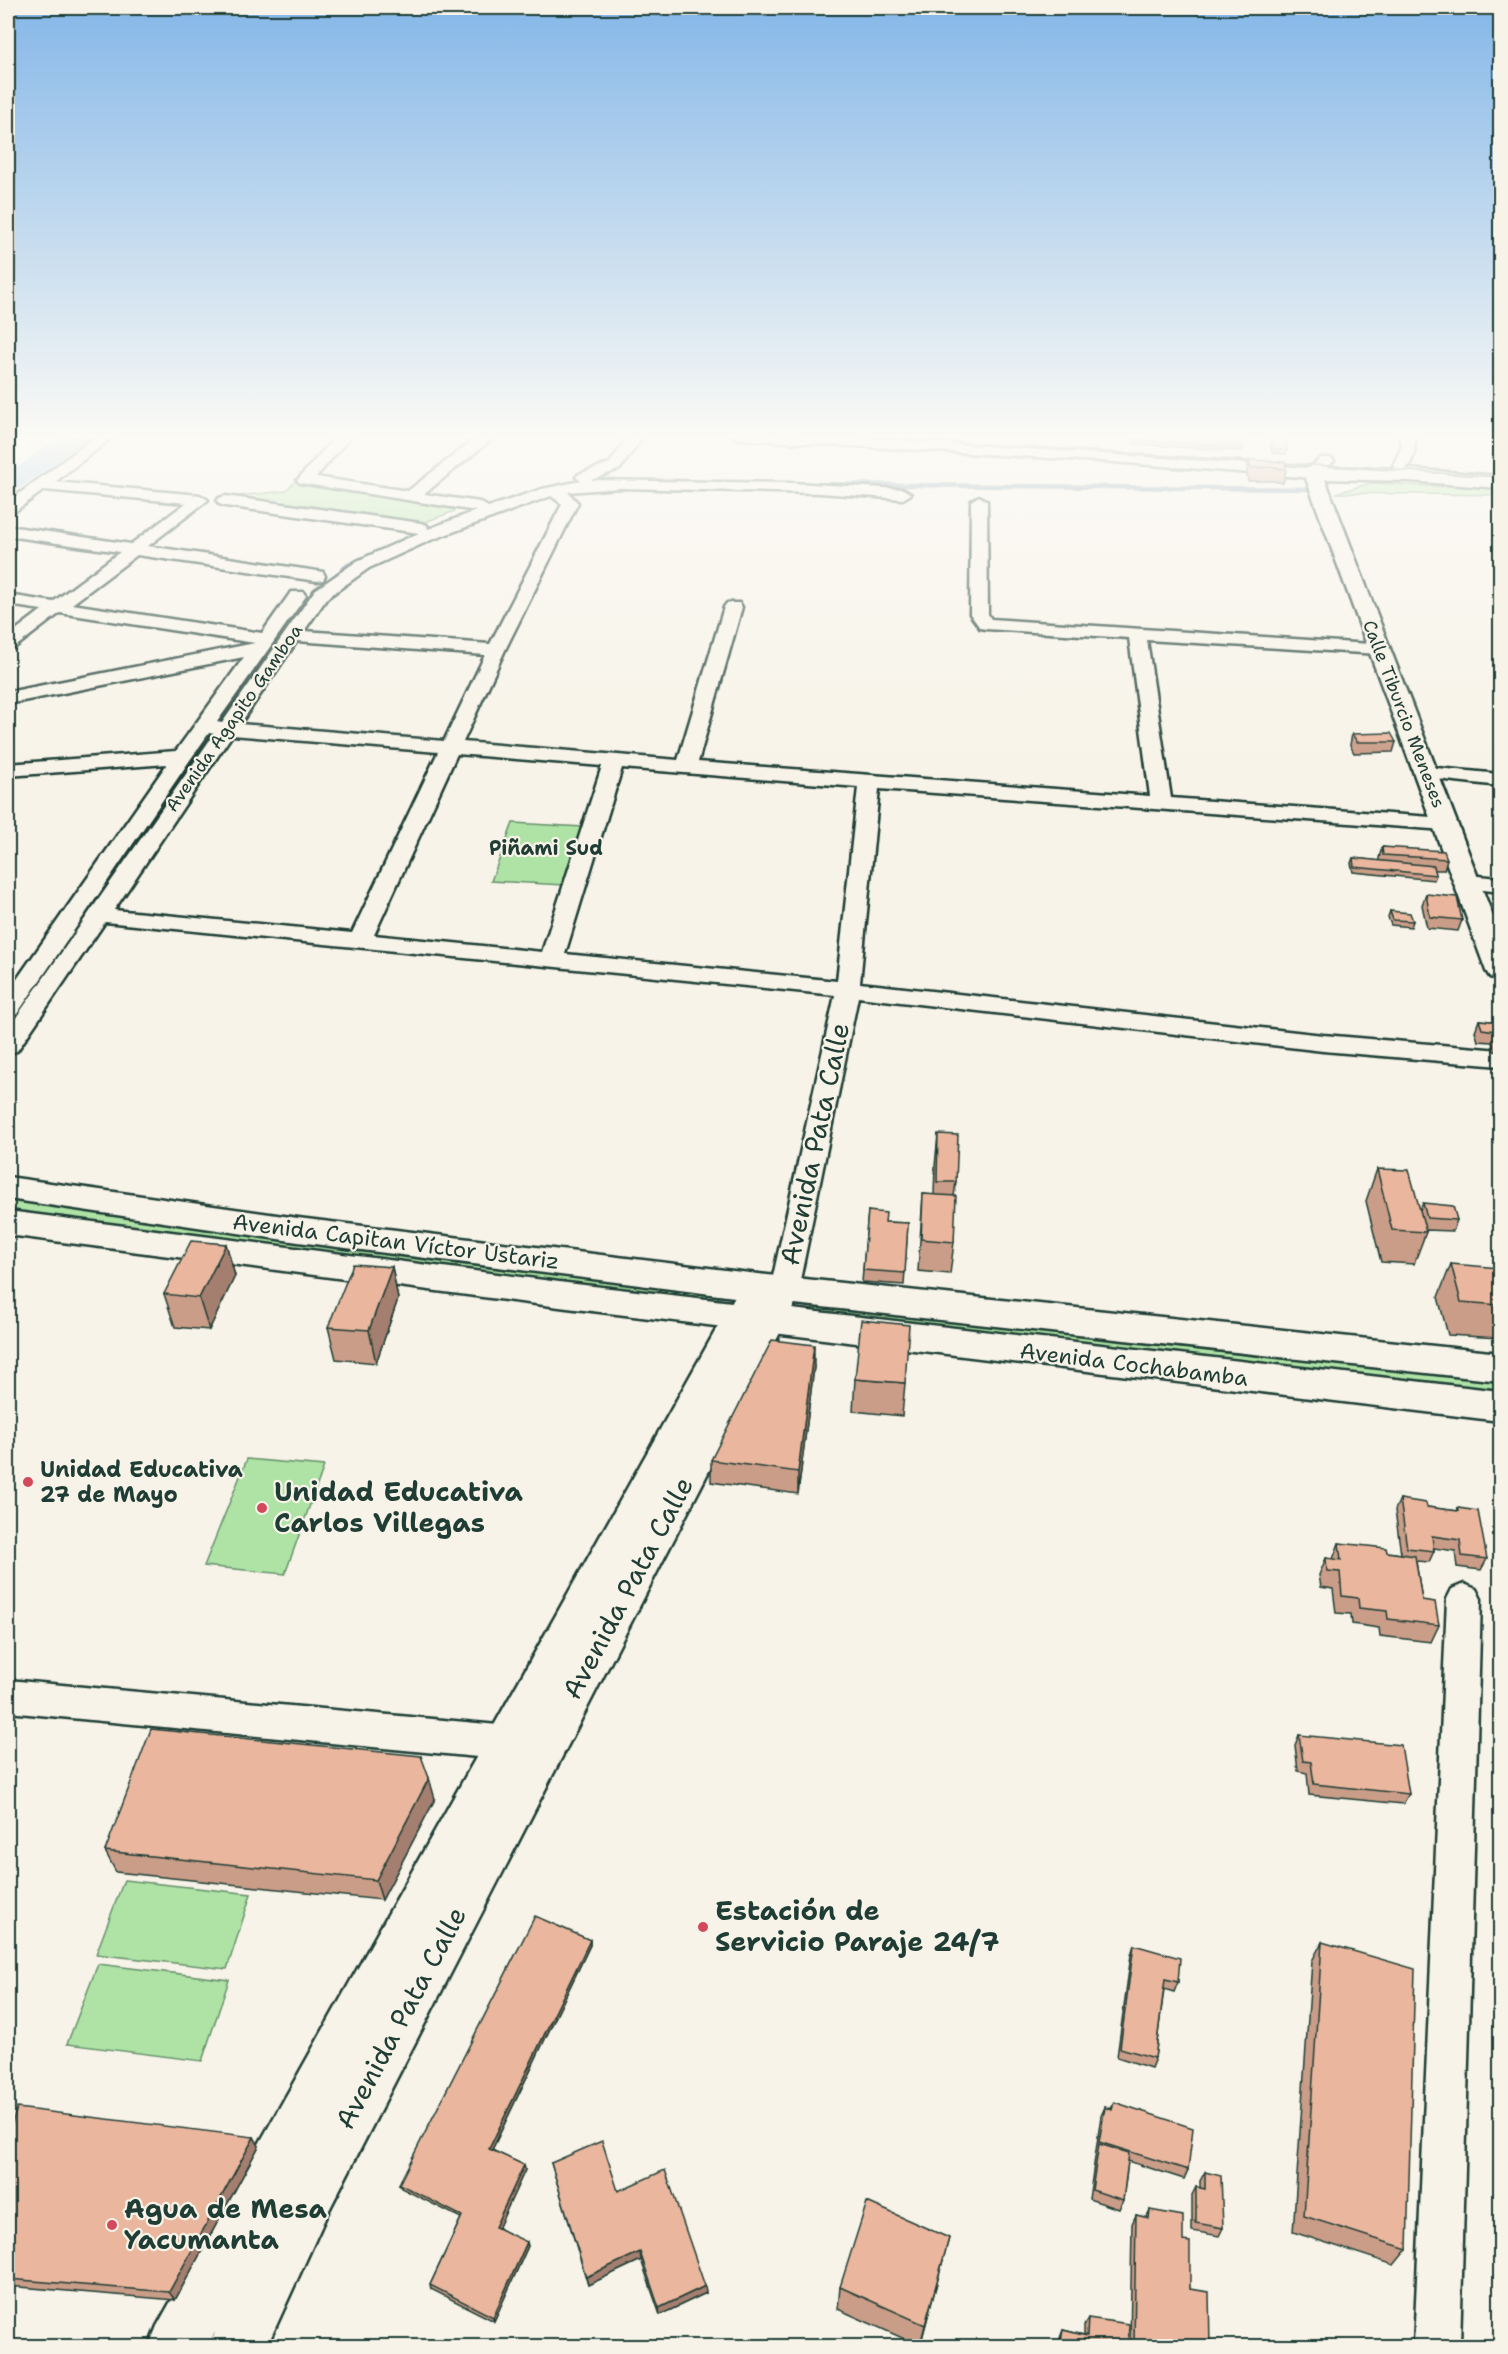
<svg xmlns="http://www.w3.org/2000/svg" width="1508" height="2354" viewBox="0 0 1508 2354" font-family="'Shantell Sans',sans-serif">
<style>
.green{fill:#aee3a5;stroke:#66906c;stroke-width:1.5}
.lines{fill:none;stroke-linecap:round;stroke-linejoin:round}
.stream-far2{stroke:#6389a1;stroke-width:4.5}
.stream-far1{stroke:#6389a1;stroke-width:6}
.stream{stroke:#6389a1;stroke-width:8}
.river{fill:#90bce9;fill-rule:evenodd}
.minor-casing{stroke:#1f3d34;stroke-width:5}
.tertiary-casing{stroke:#1f3d34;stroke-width:5}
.primary-casing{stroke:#1f3d34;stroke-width:5}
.minor{fill:#f7f3e8;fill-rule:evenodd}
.tertiary{fill:#f7f3e8;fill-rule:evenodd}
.primary{fill:#f7f3e8;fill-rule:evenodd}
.tram{stroke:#1f3d34;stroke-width:1.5}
.wall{fill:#ca9d88;stroke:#1f3d34;stroke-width:1.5}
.shaded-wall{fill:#a47f6f;stroke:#1f3d34;stroke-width:1.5}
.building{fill:#ebb69e;stroke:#1f3d34;stroke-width:1.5}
.poi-dot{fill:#d1495b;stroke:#f7f3e8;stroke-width:2}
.labels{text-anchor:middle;stroke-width:4.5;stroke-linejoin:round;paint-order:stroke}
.far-street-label{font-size:18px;fill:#1f3d34;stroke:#f7f3e8}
.far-neighbourhood-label{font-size:20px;font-weight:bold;fill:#1f3d34;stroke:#f7f3e8}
.street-label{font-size:22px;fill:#1f3d34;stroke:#f7f3e8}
.poi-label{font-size:22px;font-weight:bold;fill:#1f3d34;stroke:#f7f3e8;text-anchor:start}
.near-street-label{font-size:27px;fill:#1f3d34;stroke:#f7f3e8}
.near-poi-label{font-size:27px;font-weight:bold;fill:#1f3d34;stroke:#f7f3e8;text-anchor:start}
</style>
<rect width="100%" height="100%" fill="#f7f3e8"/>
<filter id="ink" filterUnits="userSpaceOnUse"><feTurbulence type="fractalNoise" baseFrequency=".0167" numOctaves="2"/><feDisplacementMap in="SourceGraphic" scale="12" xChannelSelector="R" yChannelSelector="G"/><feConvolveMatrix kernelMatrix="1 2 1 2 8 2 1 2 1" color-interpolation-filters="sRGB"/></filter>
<g filter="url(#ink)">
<!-- green -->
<g class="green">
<path d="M296,481L448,504L454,507L455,511L420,524L228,497L285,491Z"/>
<path d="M1442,481L1500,485V495L1336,493L1371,483L1443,487Z"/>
<path d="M513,823L583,827L564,885L491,881Z"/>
<path d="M8,1200L308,1242L720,1292L717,1303L304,1252L8,1211Z"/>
<path d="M813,1305L1500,1381V1393L812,1316Z"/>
<path d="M247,1459L324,1466L285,1574L204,1566Z"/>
<path d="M124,1880L251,1894L227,1969L96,1954Z"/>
<path d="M98,1964L229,1980L202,2061L67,2044Z"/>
</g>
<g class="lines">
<!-- stream-far2 -->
<g class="stream-far2">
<path d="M610,481H685"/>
<path d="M805,484L1310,489L1306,479"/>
<path d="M319,589L348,565L401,542"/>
<path d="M262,665L303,607"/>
</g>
<!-- stream-far1 -->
<g class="stream-far1">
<path d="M224,718L263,663"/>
<path d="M59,953L213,734"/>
</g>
<!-- stream -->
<g class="stream">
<path d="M48,968L60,952"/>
<path d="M8,1026L20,1007"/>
</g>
<!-- river -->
<path class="river" d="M62,435H91L88,440L17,490L8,493V474Z"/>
<defs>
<g id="minor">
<path d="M98,435H115L55,482L200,495L208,500L148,546L317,571L323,572L325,576L323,580L317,581L137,555L72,604L262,633L291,592H303L306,596L217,722L222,723L315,590L357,561L419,533L225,506L219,504L217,501L219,498L225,496L421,523L427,525L428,529L476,511L300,483L297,480L300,477L337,435H352L316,477L408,491L480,435H497L424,494L480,502L488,507L542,489L581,481L576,477L579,474L610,463L629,435H644L620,469L591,480L792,483L903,489L911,494L903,499L820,493L620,488L568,492L578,503L505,650L463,742L678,760L724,607L727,603H739L742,607L698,762L1150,796L1129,638L986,629L980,628L970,614L971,501L979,496L987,501L988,614L991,619L1385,645L1388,649L1385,653L1379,654L1147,640L1171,798L1445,818L1452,820L1456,824L1452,828L1445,830L879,789L860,983L1323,1035L1500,1050V1066L1323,1051L858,997L798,1290L794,1297L784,1301L774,1297L770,1290L835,995L105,922L17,1051L8,1054V1029L214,734L209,733L190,760L17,1014L8,1016V992L167,764L8,776V764L176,751L244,657L8,704V692L255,643L60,613L14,648L8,649V636L42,610L8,605V595L53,602L120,552L8,536V526L131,544L186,503L44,490L14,512L8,514V502ZM551,496L562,504L490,644L304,631L327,598L369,568L431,540ZM297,641L485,655L444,741L240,724ZM232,735L438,752L352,933L114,910ZM457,754L602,766L542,952L374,935ZM622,768L858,787L837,981L565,954Z"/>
<path d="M732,435H819L1309,468L1321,458H1331L1334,461L1318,476L1313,478L1100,461L739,439Z"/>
<path d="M1399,435H1413C1417,446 1414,467 1401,471L1393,466L1402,446Z"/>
<path d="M1426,767L1500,774V786L1419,777L1416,773L1419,769Z"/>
<path d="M1467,875L1500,878V892L1459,887L1456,882L1459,877Z"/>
<path d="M1464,1584L1476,1589L1481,1599L1460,2346H1414L1447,1599L1452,1589Z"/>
<path d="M8,1680L509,1726L522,1731L527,1743L522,1755L509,1760L8,1712Z"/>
</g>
<g id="tertiary">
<path d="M1313,467L1408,469L1500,476V488L1408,481L1325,479L1500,935V980L1490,977L1486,971L1304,473L1306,469Z"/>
<path d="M758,1274L770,1278L772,1281L784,1277L796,1281L802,1290L327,2214L267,2346H210L215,2332L208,2346H149L157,2326L740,1287L746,1278Z"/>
</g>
<g id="primary">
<path d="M8,1177L298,1218L758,1274L1500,1353V1381L758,1300L298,1242L8,1199Z"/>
<path d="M8,1211L567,1283L1500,1391V1421L567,1308L8,1235Z"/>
</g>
</defs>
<!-- minor casing -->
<use href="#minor" class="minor-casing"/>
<!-- tertiary casing -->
<use href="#tertiary" class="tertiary-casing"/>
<!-- primary casing -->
<use href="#primary" class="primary-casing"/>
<!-- minor -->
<use href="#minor" class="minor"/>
<!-- tertiary -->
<use href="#tertiary" class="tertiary"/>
<!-- primary -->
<use href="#primary" class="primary"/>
<!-- tram -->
<path class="tram" d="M846,435L1500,477"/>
</g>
<!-- wall -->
<g class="wall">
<path d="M1134,435H1242L1243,447L1242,451L1134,444Z"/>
<path d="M1270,435H1284L1287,450L1286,454L1272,453Z"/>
<path d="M1249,460L1286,470L1283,483L1274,481H1248L1247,473Z"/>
<path d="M1352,734L1396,742L1393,752L1354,753L1350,745Z"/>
<path d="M1382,847L1447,859L1444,870H1435L1436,875L1434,880L1353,872L1351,863L1353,858L1379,861V858Z"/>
<path d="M1426,894L1462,920L1458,931L1427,928L1422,905Z"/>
<path d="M1390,911L1413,921L1411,927L1391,925L1388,917Z"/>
<path d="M1479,1020L1500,1022V1052L1494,1051L1492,1042L1478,1041L1475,1031Z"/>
<path d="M938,1134L956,1182L954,1196V1242L950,1274L918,1271L923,1194L934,1195L935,1166Z"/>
<path d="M1377,1169L1420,1210L1423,1203L1457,1220L1453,1231L1426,1230V1232L1414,1264L1381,1262L1366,1201Z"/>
<path d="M868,1211L885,1222L908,1223L904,1285L862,1282Z"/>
<path d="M226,1244L235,1276L209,1330L175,1327L164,1294Z"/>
<path d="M1451,1264L1500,1305V1334L1499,1338L1448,1335L1438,1297Z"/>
<path d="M392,1267L398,1299L376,1363L336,1359L328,1327Z"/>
<path d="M814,1367L798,1494L711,1482V1460Z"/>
<path d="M855,1379L905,1383L902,1416L853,1411Z"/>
<path d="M1400,1499L1427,1507L1457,1511L1458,1508L1487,1559L1481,1570L1457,1567L1455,1551L1434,1548V1551L1429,1562L1416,1561L1422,1600L1439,1625L1431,1642L1380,1636L1379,1628L1352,1624L1351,1614L1336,1613L1333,1589L1321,1587L1319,1575L1326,1558L1333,1559L1339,1543L1387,1552L1401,1554L1395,1510Z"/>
<path d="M1299,1735L1409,1794L1403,1804L1309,1795L1307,1773L1298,1771L1295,1745Z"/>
<path d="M435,1799L382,1900L116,1872L105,1851Z"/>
<path d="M590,1940V1945L492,2150L524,2165L525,2170L498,2228L528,2246L494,2321L431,2289L430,2285L461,2218L401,2188L399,2184Z"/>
<path d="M1322,1942L1407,2249L1394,2265L1293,2232L1312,1961Z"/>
<path d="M1134,1945L1178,1982L1174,1992L1164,1989L1155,2058L1151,2068L1117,2057L1131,1955Z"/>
<path d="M1114,2102L1188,2170L1184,2179L1128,2161L1123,2200L1119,2209L1089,2199L1101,2116L1105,2107L1111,2109Z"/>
<path d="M8,2135L254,2137L259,2146L175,2300L8,2286Z"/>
<path d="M551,2163L618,2191L705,2286L706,2293L660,2315L641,2260L588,2285Z"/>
<path d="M1205,2172L1223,2228L1219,2236L1192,2231V2195L1196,2187L1200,2188V2181Z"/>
<path d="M1150,2210L1183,2241L1190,2289L1210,2346H1130L1132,2224L1136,2215L1146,2218Z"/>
<path d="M943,2260L920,2346L838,2309L840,2287Z"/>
<path d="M1088,2318L1128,2346H1058L1060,2338L1063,2330L1084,2335V2325Z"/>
</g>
<!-- shaded-wall -->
<g class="shaded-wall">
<path d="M226,1244L235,1276L209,1330L199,1298Z"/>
<path d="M392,1267L398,1299L376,1363L369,1330Z"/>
<path d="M814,1345V1367L798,1494V1472Z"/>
<path d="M429,1778L435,1799L382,1900L376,1880Z"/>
<path d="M590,1940V1945L490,2154L489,2149Z"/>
<path d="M254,2137L259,2146L175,2300L169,2292Z"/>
<path d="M524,2165L525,2170L497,2231L495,2227Z"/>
<path d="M949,2238L943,2260L920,2346L925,2325Z"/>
<path d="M527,2242L528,2246L494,2321L493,2317Z"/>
<path d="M640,2252L641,2260L588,2285L586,2277Z"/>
<path d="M705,2286L706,2293L660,2315L659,2308Z"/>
</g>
<!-- building -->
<g class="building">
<path d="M1135,435H1242L1243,447L1135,440Z"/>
<path d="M1271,435H1284L1287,450L1272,449Z"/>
<path d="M1249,460L1285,462L1286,470L1277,467L1250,468Z"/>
<path d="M1391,733L1396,742H1357L1352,734Z"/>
<path d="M1382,847L1444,851L1447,859L1383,855Z"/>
<path d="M1353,858L1434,866L1436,875L1354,867Z"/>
<path d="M1426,894L1457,897L1462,920L1430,917Z"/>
<path d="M1390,911L1410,913L1413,921L1393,920Z"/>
<path d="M1479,1020L1500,1022V1040H1498L1496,1031L1482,1029Z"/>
<path d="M938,1134L958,1135L956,1182H937Z"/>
<path d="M1377,1169L1409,1170L1426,1232L1392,1230Z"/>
<path d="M923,1194L956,1196L954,1242L921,1239Z"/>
<path d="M1423,1203L1453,1206L1457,1220L1427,1218Z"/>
<path d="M868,1211L886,1213L885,1222L908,1223L905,1273L863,1270Z"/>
<path d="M191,1241L226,1244L199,1298L164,1294Z"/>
<path d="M353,1264L392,1267L369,1330L328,1327Z"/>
<path d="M1451,1264L1500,1268V1305L1461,1302Z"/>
<path d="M861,1320L909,1325L905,1383L855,1379Z"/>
<path d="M772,1340L814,1345L798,1472L711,1460Z"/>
<path d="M1400,1499L1426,1503L1427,1507L1459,1511L1458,1508L1478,1511L1487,1559L1462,1556L1460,1540L1432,1536L1434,1551L1407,1548Z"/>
<path d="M1339,1543L1386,1548L1387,1552L1415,1556L1422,1600L1435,1602L1439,1625L1388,1619L1387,1611L1359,1608L1358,1598L1342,1596L1340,1572L1327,1571L1326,1558L1341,1560Z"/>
<path d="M151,1729L421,1756L429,1778L376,1880L105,1851Z"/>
<path d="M1299,1735L1401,1745L1409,1794L1314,1784L1311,1762L1303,1761Z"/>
<path d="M535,1916L590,1940L489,2149L524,2165L495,2227L527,2242L493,2317L430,2285L462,2216L399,2184Z"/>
<path d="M1322,1942L1415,1969L1407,2249L1304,2216Z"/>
<path d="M1134,1945L1180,1958L1178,1982L1165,1979L1155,2058L1120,2048Z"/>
<path d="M1114,2102L1193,2128L1188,2170L1099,2142L1105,2107L1112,2110Z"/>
<path d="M17,2108L254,2137L169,2292L8,2279V2135Z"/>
<path d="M602,2141L618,2191L665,2170L705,2286L659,2308L640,2252L586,2277L551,2163Z"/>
<path d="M1099,2144L1129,2153L1123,2200L1092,2190Z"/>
<path d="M1205,2172L1221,2176L1223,2228L1196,2223V2187L1205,2189Z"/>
<path d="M867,2202L949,2238L925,2325L840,2287Z"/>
<path d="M1150,2210L1183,2216V2241L1190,2242V2289L1209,2292L1210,2346H1201L1168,2341V2346H1134L1136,2215L1149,2218Z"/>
<path d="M1088,2318L1129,2324L1128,2346H1060L1063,2330L1087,2336Z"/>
</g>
</g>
<!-- sky -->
<linearGradient id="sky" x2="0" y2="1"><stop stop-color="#85b7e8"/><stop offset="0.57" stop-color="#fbfaf5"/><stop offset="1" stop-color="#fbfaf5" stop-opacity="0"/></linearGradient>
<rect width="1508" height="765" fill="url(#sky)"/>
<!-- markers -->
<g class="poi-dot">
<circle cx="28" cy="1482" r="6"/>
<circle cx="262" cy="1508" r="6"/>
<circle cx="703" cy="1927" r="6"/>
<circle cx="112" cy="2225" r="6"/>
</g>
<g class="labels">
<!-- far-street labels -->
<g class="far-street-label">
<text transform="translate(1404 714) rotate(69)" y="6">Calle Tiburcio Meneses</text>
<text transform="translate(234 718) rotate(-55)" y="6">Avenida Agapito Gamboa</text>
</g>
<!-- far-neighbourhood labels -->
<g class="far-neighbourhood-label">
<text x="546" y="855">Piñami Sud</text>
</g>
<!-- street labels -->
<g class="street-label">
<text transform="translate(396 1241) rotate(7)" y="8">Avenida Capitan Víctor Ustariz</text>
<text transform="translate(1134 1364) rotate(7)" y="8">Avenida Cochabamba</text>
</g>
<!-- poi labels -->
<g class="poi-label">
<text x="40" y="1477">Unidad Educativa<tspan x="40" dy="25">27 de Mayo</tspan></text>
</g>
<!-- near-street labels -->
<g class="near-street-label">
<text transform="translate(815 1144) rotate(-78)" y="9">Avenida Pata Calle</text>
<text transform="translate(628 1588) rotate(-62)" y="9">Avenida Pata Calle</text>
<text transform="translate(401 2018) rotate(-62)" y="9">Avenida Pata Calle</text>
</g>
<!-- near-poi labels -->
<g class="near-poi-label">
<text x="274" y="1501">Unidad Educativa<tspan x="274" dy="31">Carlos Villegas</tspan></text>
<text x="715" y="1920">Estación de<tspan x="715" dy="31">Servicio Paraje 24/7</tspan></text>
<text x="124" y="2218">Agua de Mesa<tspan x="124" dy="31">Yacumanta</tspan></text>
</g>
</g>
<!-- margin -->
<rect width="1508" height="2354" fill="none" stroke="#f7f3e8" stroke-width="30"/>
<rect x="15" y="15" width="1478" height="2324" fill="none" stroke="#1f3d34" stroke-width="2" filter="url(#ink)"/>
</svg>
